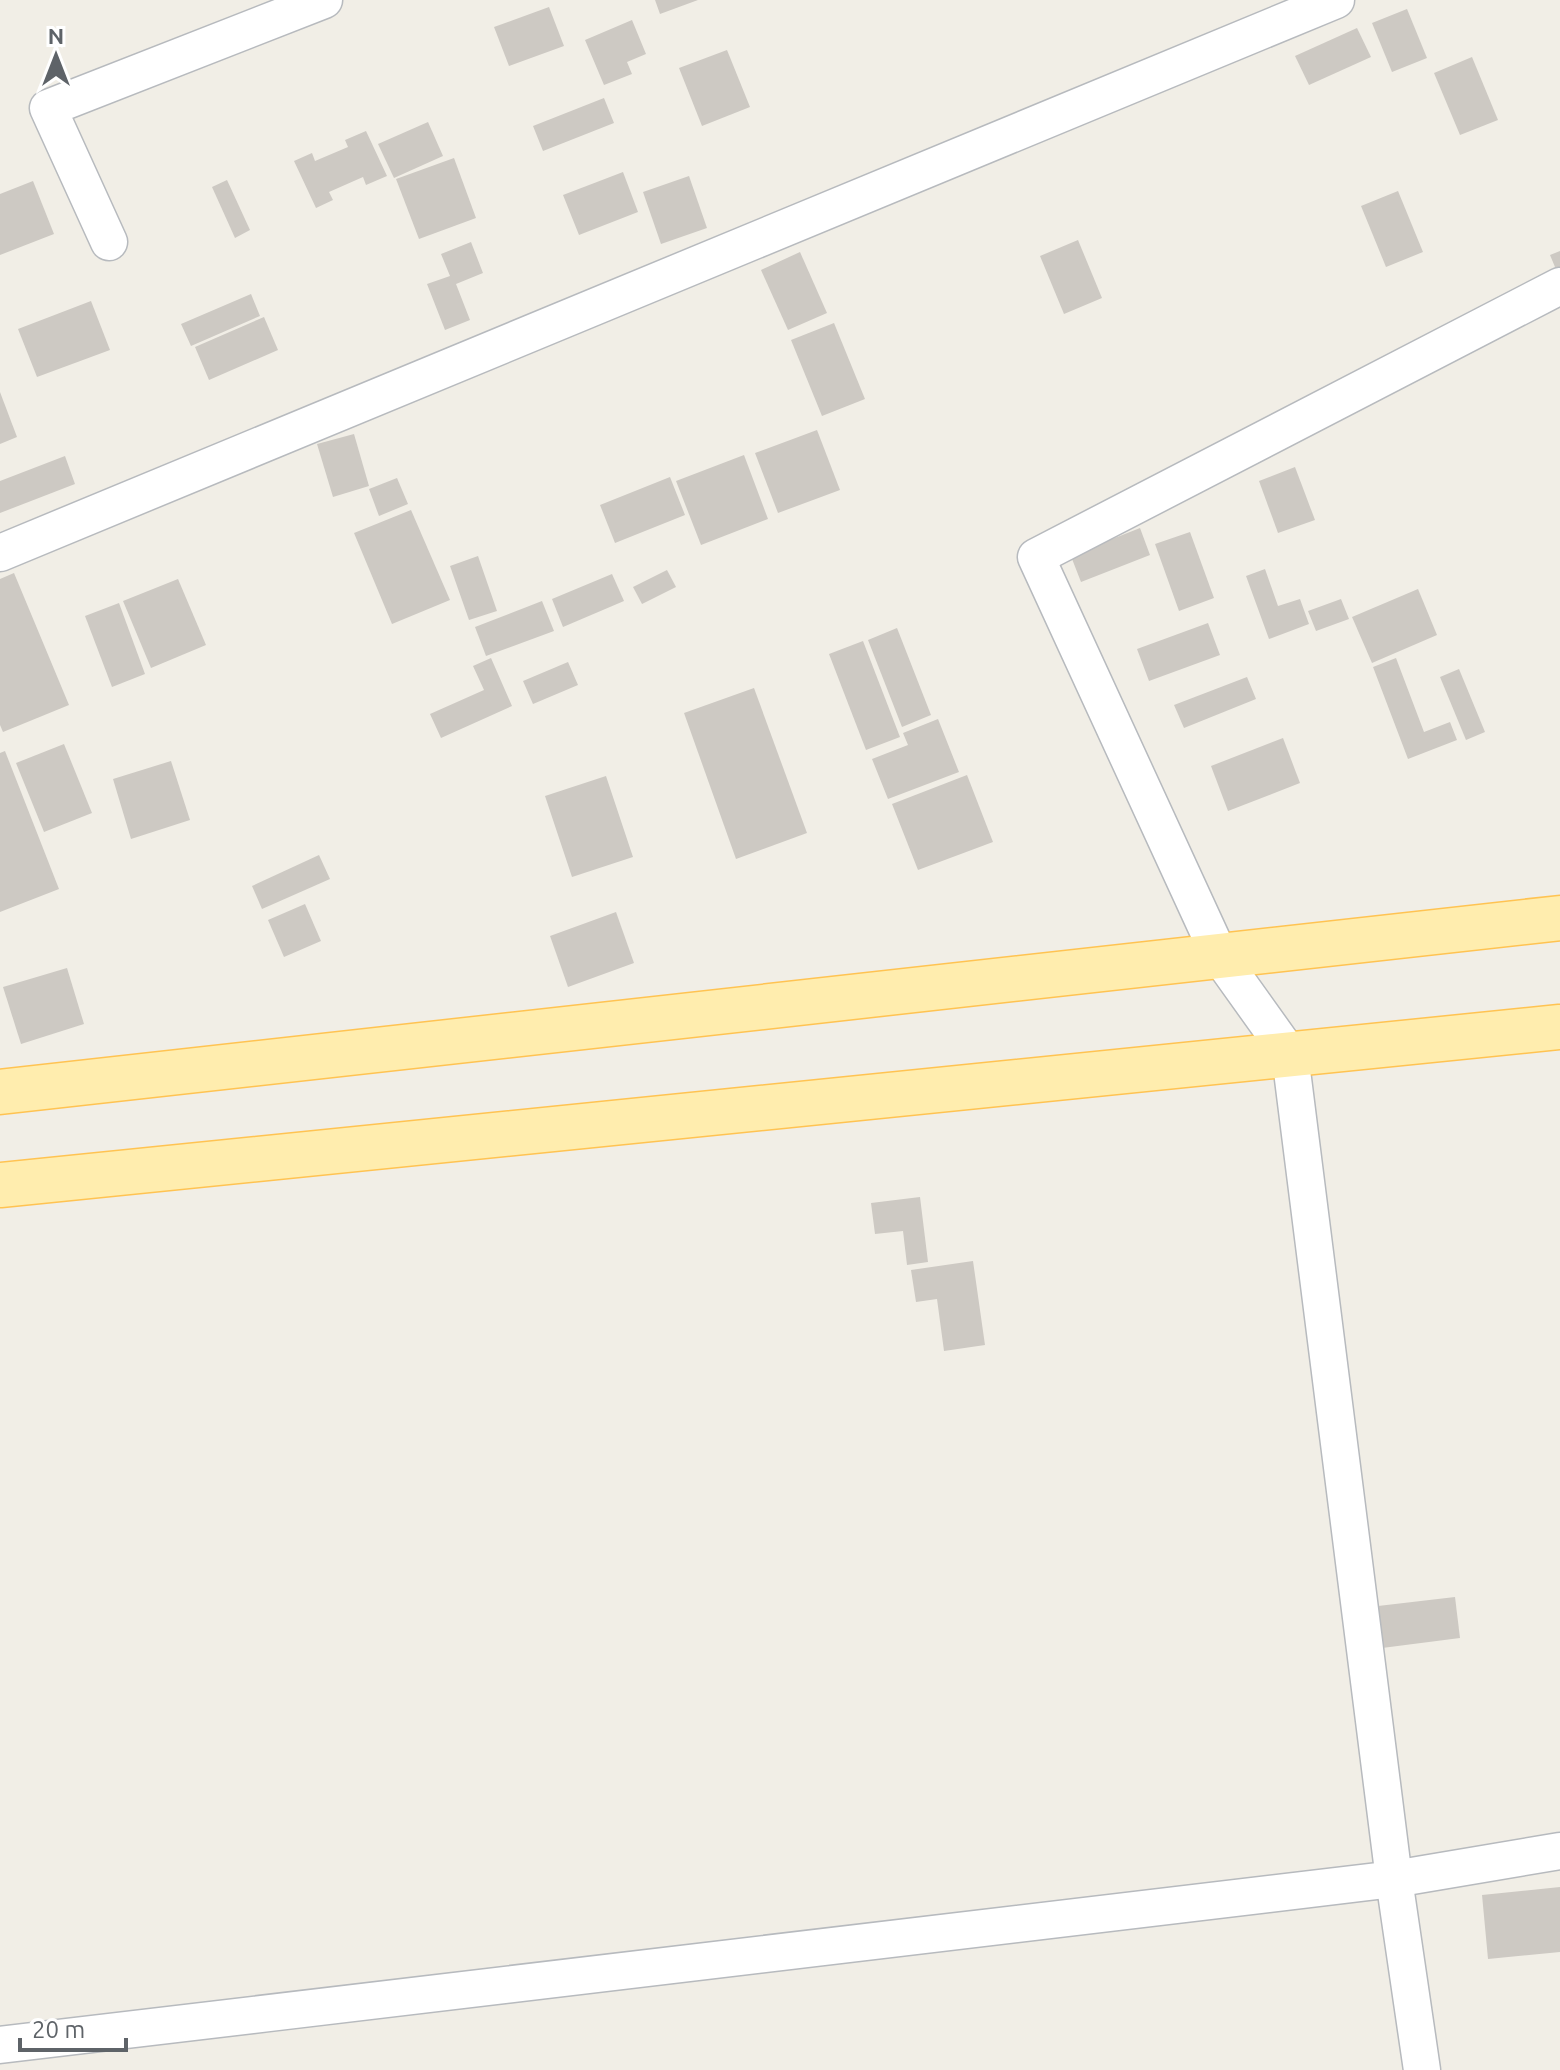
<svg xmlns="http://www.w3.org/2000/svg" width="1560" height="2070" viewBox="0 0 1560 2070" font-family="Ubuntu,sans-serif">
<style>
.building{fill:#cdc9c3}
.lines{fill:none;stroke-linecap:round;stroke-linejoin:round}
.minor-casing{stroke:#b7babe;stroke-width:39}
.major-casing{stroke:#ffc352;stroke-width:47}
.minor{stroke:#fff;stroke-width:36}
.major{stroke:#ffedae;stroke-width:44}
</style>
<rect width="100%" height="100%" fill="#f1eee6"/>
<!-- building -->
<g class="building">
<path d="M655,0H698L660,14Z"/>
<path d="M549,7L564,46L509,66L494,27Z"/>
<path d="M1407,9L1427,58L1392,72L1372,23Z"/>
<path d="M632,20L646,54L627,62L632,74L604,85L585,40Z"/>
<path d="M1357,28L1371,57L1309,85L1295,56Z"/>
<path d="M727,50L750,107L702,126L679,68Z"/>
<path d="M1472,57L1498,120L1460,135L1434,73Z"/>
<path d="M604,98L614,123L543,151L533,126Z"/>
<path d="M428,122L443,156L394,178L378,144Z"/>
<path d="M366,131L387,176L366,185L363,177L329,192L333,200L316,208L294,161L312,153L315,161L348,147L345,140Z"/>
<path d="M454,158L476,218L419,239L396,179Z"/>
<path d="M623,172L638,212L579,235L563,195Z"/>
<path d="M689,176L707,228L661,244L643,192Z"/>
<path d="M227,180L250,230L235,238L212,187Z"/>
<path d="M33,181L54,234L0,255V194Z"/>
<path d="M1398,191L1423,252L1386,267L1361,206Z"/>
<path d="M1078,240L1102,298L1064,314L1040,256Z"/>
<path d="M471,242L483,273L456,284L470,320L445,330L427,284L450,276L441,254Z"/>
<path d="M1560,251V279L1550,255Z"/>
<path d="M800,252L827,313L788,330L761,270Z"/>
<path d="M251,294L260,316L191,346L181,324Z"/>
<path d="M91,301L110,350L37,377L18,329Z"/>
<path d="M264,317L278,350L209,380L195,347Z"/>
<path d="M834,323L865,399L822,416L791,340Z"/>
<path d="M0,392L17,437L0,444Z"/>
<path d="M817,430L840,490L778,513L755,453Z"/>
<path d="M354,434L369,486L333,497L317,444Z"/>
<path d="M744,455L768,519L701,545L676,481Z"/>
<path d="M65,456L75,484L0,513V481Z"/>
<path d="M1295,467L1315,520L1278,533L1259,481Z"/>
<path d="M670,477L685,515L615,543L600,505Z"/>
<path d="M397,478L408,504L379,516L369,489Z"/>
<path d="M411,510L450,600L392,624L354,533Z"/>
<path d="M1140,528L1150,555L1081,582L1067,546L1087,549Z"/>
<path d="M1190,532L1214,598L1179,611L1155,544Z"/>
<path d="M478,556L497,611L469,620L450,566Z"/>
<path d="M1265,569L1278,606L1300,599L1309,624L1269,639L1246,576Z"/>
<path d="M667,570L676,587L642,604L633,587Z"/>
<path d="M14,573L69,705L3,732L0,725V579Z"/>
<path d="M612,574L624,601L563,627L552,599Z"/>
<path d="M178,579L206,645L151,668L123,601Z"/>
<path d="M1418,589L1437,635L1372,663L1352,617Z"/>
<path d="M1341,599L1349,619L1316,631L1308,611Z"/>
<path d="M542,601L554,631L486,656L475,627Z"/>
<path d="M119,603L145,674L112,687L85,616Z"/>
<path d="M1208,623L1220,655L1149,681L1137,649Z"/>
<path d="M897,628L931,715L902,727L868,640Z"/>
<path d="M863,641L900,737L866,750L829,654Z"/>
<path d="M491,658L512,706L441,738L430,714L484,690L473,666Z"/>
<path d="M1396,658L1424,732L1450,722L1457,740L1408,759L1373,667Z"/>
<path d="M568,662L578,685L533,704L523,681Z"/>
<path d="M1459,669L1485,732L1466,740L1440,677Z"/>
<path d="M1247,677L1256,699L1184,728L1174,705Z"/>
<path d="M754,688L807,833L736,859L684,713Z"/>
<path d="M938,719L959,772L888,799L872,759L908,745L903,733Z"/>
<path d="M1283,738L1300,783L1228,811L1211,766Z"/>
<path d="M64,744L92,813L44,832L16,763Z"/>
<path d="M5,751L59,889L0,912V753Z"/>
<path d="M171,761L190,820L131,839L113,779Z"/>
<path d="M967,775L993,842L918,870L892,804Z"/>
<path d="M606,776L633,857L572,877L545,796Z"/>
<path d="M319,855L330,879L262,909L252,886Z"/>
<path d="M305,904L321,941L284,957L268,920Z"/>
<path d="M616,912L634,963L568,987L550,936Z"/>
<path d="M67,968L84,1024L21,1044L3,987Z"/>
<path d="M920,1197L928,1262L907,1265L903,1231L875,1234L871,1203Z"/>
<path d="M973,1261L985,1345L944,1351L937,1299L916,1302L911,1270Z"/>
<path d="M1455,1597L1460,1638L1382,1648L1378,1606Z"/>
<path d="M1560,1887V1952L1488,1959L1482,1895Z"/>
</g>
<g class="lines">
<defs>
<g id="minor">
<path d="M109,242L48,108L324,0"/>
<path d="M0,553L1336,0"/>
<path d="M0,2045L1394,1879L1560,1851"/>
<path d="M1422,2070L1394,1879L1290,1055L1220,957L1036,557L1560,286"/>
</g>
<g id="major">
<path d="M0,1092L1560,918"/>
<path d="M0,1185L1560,1027"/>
</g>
</defs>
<!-- minor casing -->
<use href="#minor" class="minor-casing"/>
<!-- major casing -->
<use href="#major" class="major-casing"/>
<!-- minor -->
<use href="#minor" class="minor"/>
<!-- major -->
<use href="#major" class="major"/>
</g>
<!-- north arrow -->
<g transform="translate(56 56)" stroke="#ffffff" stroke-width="6" paint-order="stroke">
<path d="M0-6L14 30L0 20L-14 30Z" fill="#5e6368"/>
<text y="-12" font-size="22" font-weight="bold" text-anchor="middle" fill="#5e6368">N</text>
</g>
<!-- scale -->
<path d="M20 2038v12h106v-12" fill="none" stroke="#5e6368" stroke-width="4"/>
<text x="32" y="2038" font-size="24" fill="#5e6368" stroke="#ffffff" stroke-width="6" paint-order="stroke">20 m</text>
</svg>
